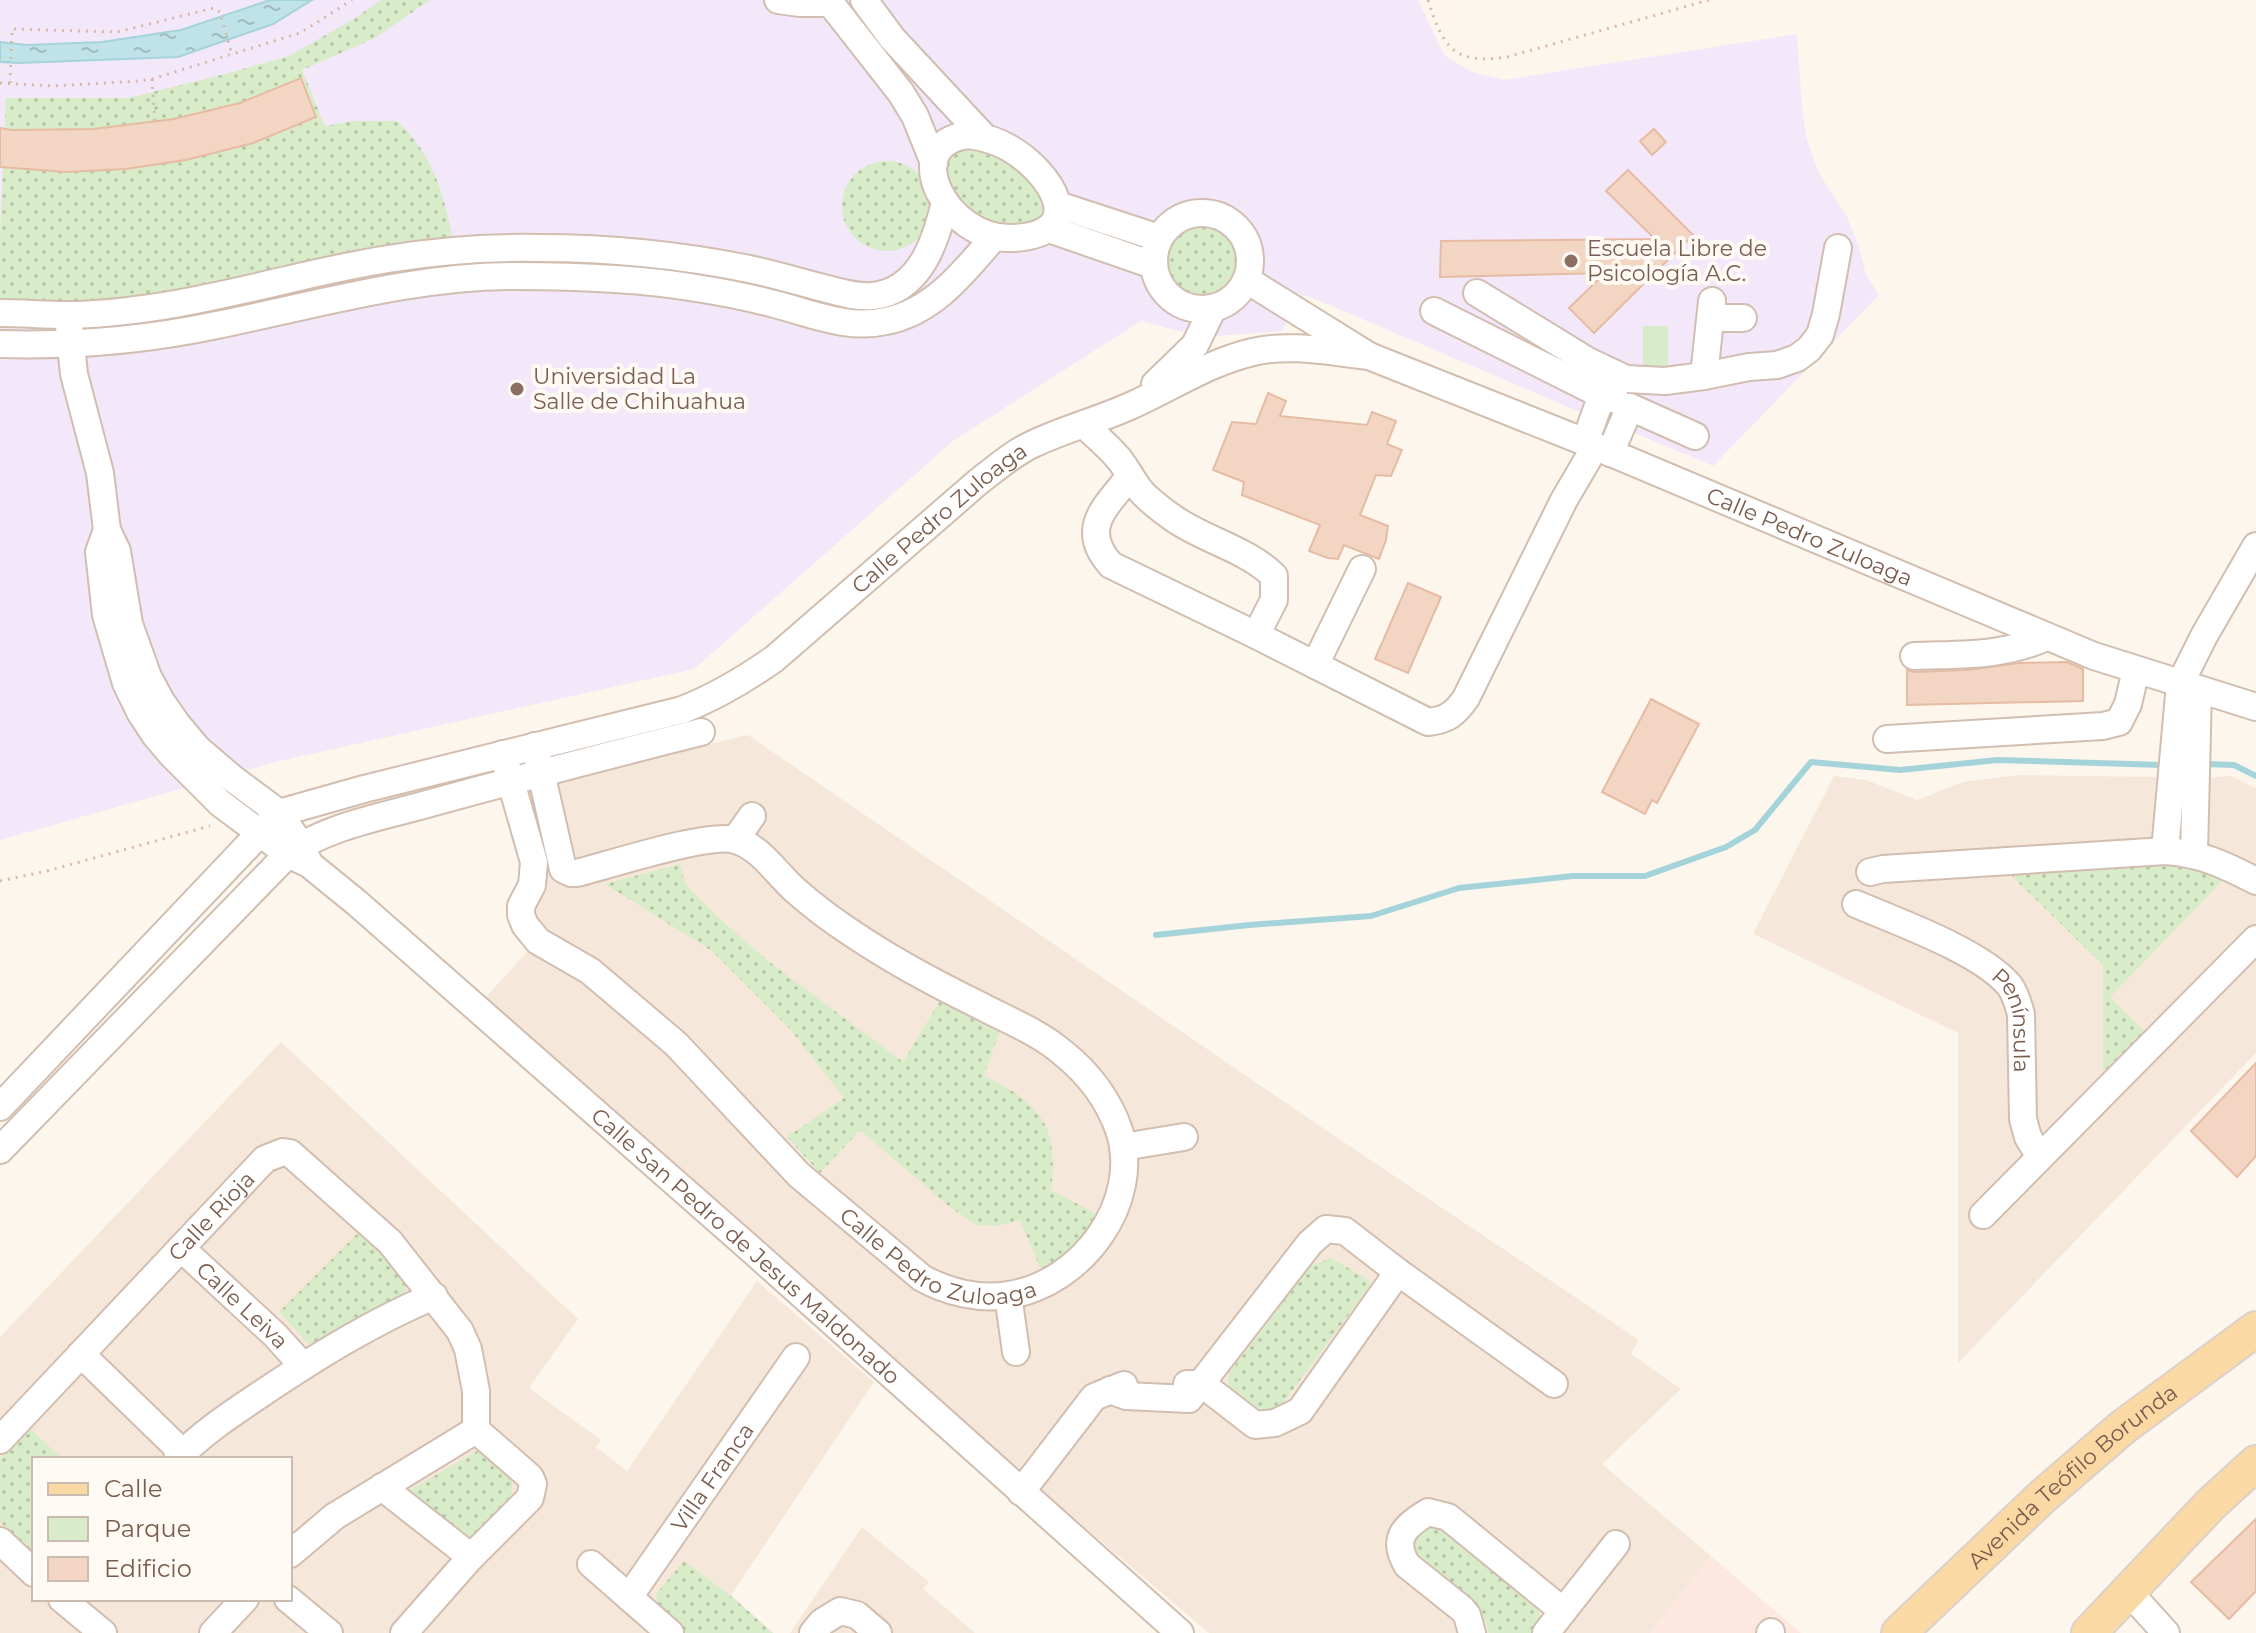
<svg xmlns="http://www.w3.org/2000/svg" width="2256" height="1633" viewBox="0 0 2256 1633" font-family="Montserrat,sans-serif">
<style>
.residential{fill:#f5e8da;fill-rule:evenodd}
.commercial{fill:#fde8e0}
.education{fill:#f3e8fa}
.green{fill:url(#green-dots)}
.pitch{fill:#d8ecc9}
.water{fill:url(#water-ripples);stroke:#a5d3da;stroke-width:2}
.lines{fill:none;stroke-linecap:round;stroke-linejoin:round}
.stream{stroke:#a5d3da;stroke-width:6}
.building{fill:#f3d5c3;stroke:#e6bba3;stroke-width:2}
.minor-casing{stroke:#d1beb0;stroke-width:30}
.major-casing{stroke:#dad1cd;stroke-width:38}
.path{stroke:#d9b8a5;stroke-width:3;stroke-dasharray:2 6;stroke-linecap:butt}
.minor{stroke:#fff;stroke-width:26}
.major{stroke:#fbd9a5;stroke-width:34}
.education-dot{fill:#8d6e63;stroke:#fffaf3;stroke-width:3}
.labels{text-anchor:middle;stroke-width:8;stroke-linejoin:round;paint-order:stroke}
.education-label{font-size:22px;fill:#785e54;stroke:#fffaf3;text-anchor:start}
.street-label{font-size:22px;fill:#7a5c4d;stroke:#fffaf3}
</style>
<defs>
<pattern id="green-dots" width="8" height="8" patternUnits="userSpaceOnUse" patternTransform="scale(2)"><rect width="8" height="8" fill="#d8ecc9"/><path d="M2 2h.1M6 6h.1" fill="none" stroke="#b4c2a5" stroke-width="1.8" stroke-linecap="round"/></pattern>
<pattern id="water-ripples" width="26" height="14" patternUnits="userSpaceOnUse" patternTransform="scale(2)"><rect width="26" height="14" fill="#bfe3e8"/><path d="M2 4q2-2 4 0t4 0M15 11q2-2 4 0t4 0" fill="none" stroke="#a0bbbe"/></pattern>
</defs>
<rect width="100%" height="100%" fill="#fdf6ec"/>
<!-- residential -->
<g class="residential">
<path d="M748,735L1305,1116L1639,1340L1631,1354L1681,1389L1602,1464L1711,1556L1650,1633H1209L1022,1474L481,1002L528,951L515,926L525,880L513,796L568,777Z"/>
<path d="M2018,775L2156,777L2154,816L2209,817L2207,778L2231,776L2256,788V1053L1958,1363V1033L1753,934L1834,776L1866,780L1917,800L1963,782Z"/>
<path d="M281,1042L578,1319L529,1388L601,1440L596,1447L627,1471L757,1281L874,1382L731,1595L773,1633H0V1337ZM34,1459H290V1599H34Z"/>
<path d="M862,1527L929,1582L923,1589L975,1633H790Z"/>
</g>
<!-- commercial -->
<path class="commercial" d="M1711,1556L1801,1633H1650Z"/>
<!-- education -->
<path class="education" d="M0,0H1418L1444,55L1472,72L1504,80L1797,34L1802,108L1807,140L1819,173L1847,217L1859,247L1866,275L1879,295L1713,466L1632,432L1589,416L1308,296H1303L1282,331L1202,337L1141,321L953,441L694,669L275,762L0,840Z"/>
<!-- green -->
<g class="green">
<path d="M381,0H430L375,38L302,70L325,126L353,121H397C432,152 445,196 453,241L169,299L59,310L0,303V233L6,98H128L225,74L289,56L357,17Z"/>
<path d="M968,149C1004,154 1047,179 1042,221L1033,228L984,221L960,205L944,185L943,160L954,151Z"/>
<circle cx="887" cy="206" r="45"/>
<circle cx="1201" cy="261" r="35"/>
<path d="M680,864L685,884L721,920L768,961L903,1062L941,999L1001,1026L984,1076C1041,1103 1059,1126 1051,1190L1098,1215L1079,1246L1042,1272L1020,1220L998,1226L977,1225L951,1208L860,1130L820,1173L787,1137L844,1098L791,1030L712,951L605,884Z"/>
<path d="M2168,864L2225,878L2110,997L2147,1034L2103,1082V965L2011,875Z"/>
<path d="M358,1233L407,1276L405,1295L313,1349L279,1312Z"/>
<path d="M1331,1258L1369,1280L1370,1286L1274,1415H1260L1228,1387L1229,1373L1311,1266Z"/>
<path d="M29,1428L63,1459H34V1555L0,1522V1459Z"/>
<path d="M477,1451L512,1478V1496L471,1539L408,1491Z"/>
<path d="M1423,1523L1440,1524L1534,1604C1543,1615 1541,1622 1533,1633H1489C1483,1592 1417,1573 1413,1545C1412,1536 1418,1529 1423,1523Z"/>
<path d="M684,1561L731,1596L773,1633H686L658,1609L656,1594Z"/>
</g>
<!-- pitch -->
<rect class="pitch" x="1643" y="326" width="25" height="50"/>
<!-- water -->
<path class="water" d="M270,0H312L273,24L178,57L18,63L0,62V42L27,45L102,42L181,30Z"/>
<g class="lines">
<!-- stream -->
<g class="stream">
<path d="M2205,764L2234,765L2256,776"/>
<path d="M1156,935L1249,925L1371,916L1459,888L1573,876H1645L1726,847L1755,830L1811,762L1900,770L1997,760L2162,765"/>
</g>
</g>
<!-- building -->
<g class="building">
<path d="M301,78L316,117L253,143L186,160L126,169L66,172L0,167V128L12,130L93,129L174,119L240,103Z"/>
<path d="M1654,129L1666,142L1652,155L1640,141Z"/>
<path d="M1628,170L1693,235L1594,333L1569,308L1605,273L1440,277L1441,241L1655,239L1606,191Z"/>
<path d="M1268,393L1286,401L1280,416L1367,425L1372,412L1396,421L1387,444L1402,450L1391,476L1376,475L1360,515L1388,526L1386,540L1379,559L1344,545L1338,559L1328,558L1309,551L1320,525L1242,495L1244,482L1213,470L1232,422L1256,424Z"/>
<path d="M1408,583L1441,597L1408,673L1375,659Z"/>
<path d="M2067,662L2083,669V701L1907,705V670L1914,672L1966,670L2020,663Z"/>
<path d="M1651,699L1699,724L1657,803L1652,800L1645,814L1602,792Z"/>
<path d="M2256,1063V1156L2237,1177L2191,1131Z"/>
<path d="M2256,1519V1591L2229,1619L2191,1582Z"/>
</g>
<g class="lines">
<defs>
<g id="minor">
<path d="M778,0L800,3H830"/>
<path d="M828,0L901,93L915,116L934,163"/>
<path d="M864,0L892,38L984,137"/>
<path d="M968,135C983,137 996,140 1009,148C1050,171 1092,234 1013,238C946,241 897,144 968,135Z"/>
<path d="M1058,205L1159,238"/>
<circle cx="1202" cy="261" r="48"/>
<path d="M1049,229L1153,265"/>
<path id="s1" d="M1247,280L1369,356L1585,442L2094,656L2256,707"/>
<path d="M1477,293L1588,361L1626,379L1665,381L1704,376L1749,367L1777,365L1797,358L1809,349L1820,335L1826,314L1838,248"/>
<path d="M1434,311L1602,395"/>
<path d="M0,313C22,313 44,315 67,315C98,315 131,311 163,306C239,294 312,271 388,259C437,251 488,247 539,248C609,248 680,255 749,269C773,274 796,281 819,287C837,291 855,298 873,296C920,291 936,241 945,202"/>
<path d="M1712,318H1743"/>
<path d="M69,326L74,374L100,473L107,530L117,551L129,624L148,677L161,701L177,724L198,749L232,778L279,813L301,845L308,861"/>
<path d="M0,344C73,346 146,340 217,325C316,305 413,276 515,276C576,276 637,278 696,288C722,292 748,297 774,304C811,313 847,330 886,321C933,312 964,272 994,237"/>
<path d="M1704,376L1712,301"/>
<path d="M1155,384L1195,345L1213,308"/>
<path d="M1084,425C1096,436 1108,446 1119,459C1127,469 1132,480 1140,490C1148,500 1162,510 1173,518C1204,540 1247,549 1274,576V600L1256,635"/>
<path d="M1585,442L1602,395L1616,400"/>
<path d="M1610,453L1630,407L1695,436"/>
<path d="M1130,476C1106,507 1078,528 1111,565L1256,635L1428,722C1447,720 1455,714 1466,698L1564,500L1595,447"/>
<path id="s2" d="M107,530L99,552L106,615L126,683L140,712L155,735L172,755L220,803L288,854L309,864L357,903L754,1252L1180,1633"/>
<path d="M1914,656C1964,654 2000,657 2047,637"/>
<path d="M1315,665L1362,569"/>
<path d="M1887,739L2103,726L2119,722L2128,704L2136,670"/>
<path id="s3" d="M503,754L534,862L532,885L521,906V915L525,925L538,941L590,971L676,1044L799,1175L922,1278C947,1292 979,1300 1009,1295C1081,1284 1143,1202 1119,1130C1108,1099 1088,1073 1063,1053C1039,1032 1007,1020 979,1005C936,984 893,961 853,934C833,921 813,906 795,890C776,873 761,848 736,840C709,832 609,865 577,873H571L563,869L535,746"/>
<path d="M735,840L752,816"/>
<path d="M2165,851L2180,684L2204,636L2256,546"/>
<path d="M2194,853L2198,690"/>
<path d="M1870,872L1883,869L2165,851C2200,853 2225,865 2256,881"/>
<path id="s4" d="M1856,904C1898,922 1980,951 2009,985C2016,994 2018,1004 2021,1014L2023,1119L2028,1137L2040,1157"/>
<path id="s5" d="M0,1107L279,813L364,789L682,710C716,697 744,680 774,659L978,482C995,469 1013,453 1033,444C1065,429 1099,420 1130,406C1171,388 1209,362 1253,352C1290,343 1331,352 1369,356"/>
<path d="M1123,1147L1184,1137"/>
<path d="M0,1150L288,854C328,826 381,817 427,804C518,779 609,755 701,732"/>
<path d="M1983,1215L2256,939"/>
<path id="s6" d="M181,1248L275,1335L303,1366"/>
<path d="M1008,1295L1016,1352"/>
<path d="M81,1354L183,1453"/>
<path d="M1187,1384H1202L1255,1425L1275,1423L1300,1411L1398,1272"/>
<path d="M1110,1390L1126,1396L1189,1399L1310,1243L1326,1229L1345,1231L1398,1272L1554,1384"/>
<path id="s7" d="M0,1440L265,1159L283,1152L290,1153L390,1242L460,1331L468,1349L476,1391V1430L530,1477L533,1484L530,1498L471,1557L404,1633"/>
<path d="M177,1459C202,1433 231,1414 261,1394C316,1357 372,1322 434,1296"/>
<path d="M382,1487L471,1557"/>
<path d="M1021,1492L1094,1397L1124,1385"/>
<path d="M0,1541L34,1573"/>
<path d="M290,1554L335,1516L476,1430"/>
<path d="M591,1564L670,1633"/>
<path d="M2128,1591L2166,1633"/>
<path id="s8" d="M629,1597L796,1357"/>
<path d="M62,1599L103,1633"/>
<path d="M288,1599L329,1633"/>
<path d="M213,1633L245,1599"/>
<path d="M813,1633L822,1622L840,1611L857,1615L878,1633"/>
<path d="M1472,1633L1467,1615L1462,1609L1407,1565C1391,1538 1405,1526 1428,1512L1448,1517L1563,1611"/>
<path d="M1546,1633L1616,1544"/>
<path d="M1770,1633L1771,1632"/>
</g>
<g id="major">
<path id="s9" d="M1899,1633L2043,1496L2123,1427L2256,1329"/>
<path d="M2089,1633L2211,1504L2256,1463"/>
</g>
</defs>
<!-- minor casing -->
<use href="#minor" class="minor-casing"/>
<!-- major casing -->
<use href="#major" class="major-casing"/>
<!-- path -->
<g class="path">
<path d="M1428,0C1443,48 1454,65 1507,57L1709,0"/>
<path d="M152,79L155,122"/>
<path d="M0,83L53,86L140,81L152,79L300,33L352,0"/>
<path d="M10,83L12,29L117,32L214,8L220,12L232,55"/>
<path d="M0,881L47,871L210,826"/>
</g>
<!-- minor -->
<use href="#minor" class="minor"/>
<!-- major -->
<use href="#major" class="major"/>
</g>
<!-- markers -->
<g class="education-dot">
<circle cx="1571" cy="261" r="8"/>
<circle cx="517" cy="389" r="8"/>
</g>
<g class="labels">
<!-- education labels -->
<g class="education-label">
<text x="1587" y="256">Escuela Libre de<tspan x="1587" dy="25">Psicología A.C.</tspan></text>
<text x="533" y="384">Universidad La<tspan x="533" dy="25">Salle de Chihuahua</tspan></text>
</g>
<!-- street labels -->
<g class="street-label">
<text dy="8" stroke="none"><textPath href="#s5" startOffset="1144">Calle Pedro Zuloaga</textPath></text>
<text dy="8" stroke="none"><textPath href="#s1" startOffset="620">Calle Pedro Zuloaga</textPath></text>
<text dy="8" stroke="none"><textPath href="#s4" startOffset="210">Península</textPath></text>
<text dy="8" stroke="none"><textPath href="#s7" startOffset="308">Calle Rioja</textPath></text>
<text dy="8" stroke="none"><textPath href="#s3" startOffset="720">Calle Pedro Zuloaga</textPath></text>
<text dy="8" stroke="none"><textPath href="#s2" startOffset="1000">Calle San Pedro de Jesus Maldonado</textPath></text>
<text dy="8" stroke="none"><textPath href="#s6" startOffset="84">Calle Leiva</textPath></text>
<text dy="8" stroke="none"><textPath href="#s8" startOffset="146">Villa Franca</textPath></text>
<text dy="8" stroke="none"><textPath href="#s9" startOffset="234">Avenida Teófilo Borunda</textPath></text>
</g>
</g>
<!-- legend -->
<rect x="32" y="1457" width="260" height="144" fill="#fffaf3" stroke="#cabbb1" stroke-width="2"/>
<rect x="48" y="1483" width="40" height="12" fill="#fbd9a5" stroke="#cabbb1" stroke-width="2"/>
<text x="104" y="1497" font-size="24" fill="#7a5c4d">Calle</text>
<rect x="48" y="1517" width="40" height="24" fill="#d8ecc9" stroke="#cabbb1" stroke-width="2"/>
<text x="104" y="1537" font-size="24" fill="#7a5c4d">Parque</text>
<rect x="48" y="1557" width="40" height="24" fill="#f3d5c3" stroke="#cabbb1" stroke-width="2"/>
<text x="104" y="1577" font-size="24" fill="#7a5c4d">Edificio</text>
</svg>
